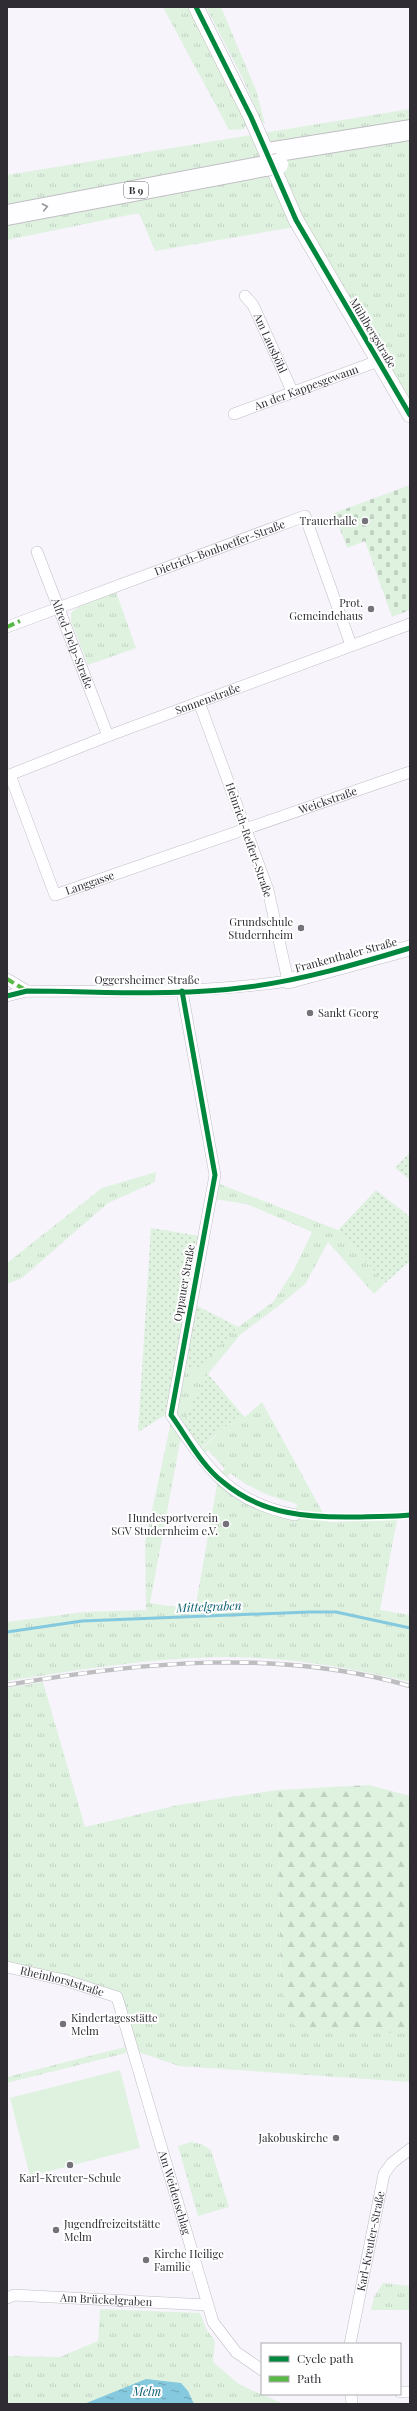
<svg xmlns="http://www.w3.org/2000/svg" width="417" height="2411" viewBox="0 0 417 2411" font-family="'Playfair Display',serif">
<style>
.grass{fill:url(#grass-tufts);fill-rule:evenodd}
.forest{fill:url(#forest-firs)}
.cemetery{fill:url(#cemetery-stones)}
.garden{fill:url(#garden-dots)}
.pitch{fill:#dff2e0}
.water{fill:url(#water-ripples)}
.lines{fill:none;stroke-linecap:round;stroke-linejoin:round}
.stream{stroke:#85c9df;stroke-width:3}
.street-casing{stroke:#c1bec4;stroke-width:12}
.secondary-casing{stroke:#c1bec4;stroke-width:16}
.highway-casing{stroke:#c1bec4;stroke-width:22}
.street{stroke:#fefdff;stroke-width:11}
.secondary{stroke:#fefdff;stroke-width:15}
.highway{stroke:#fefdff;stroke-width:20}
.rail-casing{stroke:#bebec0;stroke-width:4.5}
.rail{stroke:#fff;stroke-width:3;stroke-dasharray:9;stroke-linecap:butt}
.highway-bridge-casing{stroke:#c1bec4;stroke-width:22;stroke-linecap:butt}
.highway-bridge{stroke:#fefdff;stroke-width:20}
.quiet{stroke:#58b947;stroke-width:4;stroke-dasharray:8 4;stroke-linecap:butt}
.cycleway-casing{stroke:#fff;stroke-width:8}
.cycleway{stroke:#00873e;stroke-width:5}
.oneway{stroke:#969599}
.poi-dot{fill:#757379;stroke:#fff;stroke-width:1.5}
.labels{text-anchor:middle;stroke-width:4;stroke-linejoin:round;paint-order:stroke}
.shield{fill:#fff;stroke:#6d6c70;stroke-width:1}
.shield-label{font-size:10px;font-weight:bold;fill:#2f2d33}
.street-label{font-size:11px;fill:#2f2d33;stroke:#fff}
.poi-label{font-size:11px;fill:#2f2d33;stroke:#fff;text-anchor:end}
.water-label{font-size:12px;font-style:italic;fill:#0e6074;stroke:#fff}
</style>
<defs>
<pattern id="grass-tufts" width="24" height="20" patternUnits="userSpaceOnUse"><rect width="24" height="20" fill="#dff2e0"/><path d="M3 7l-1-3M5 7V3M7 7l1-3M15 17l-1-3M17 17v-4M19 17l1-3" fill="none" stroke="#c0d0c1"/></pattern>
<pattern id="forest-firs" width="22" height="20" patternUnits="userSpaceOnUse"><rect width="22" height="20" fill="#dff2e0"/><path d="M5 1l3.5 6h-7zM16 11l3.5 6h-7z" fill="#c0d0c1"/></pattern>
<pattern id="cemetery-stones" width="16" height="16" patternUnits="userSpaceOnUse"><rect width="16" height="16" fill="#dff2e0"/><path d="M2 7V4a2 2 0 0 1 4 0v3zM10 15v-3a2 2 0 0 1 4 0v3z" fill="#c0d0c1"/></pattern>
<pattern id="garden-dots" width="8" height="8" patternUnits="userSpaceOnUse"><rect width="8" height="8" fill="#dff2e0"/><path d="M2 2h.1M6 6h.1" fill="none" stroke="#c0d0c1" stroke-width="1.8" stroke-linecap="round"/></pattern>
<pattern id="water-ripples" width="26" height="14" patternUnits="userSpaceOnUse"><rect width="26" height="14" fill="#85c9df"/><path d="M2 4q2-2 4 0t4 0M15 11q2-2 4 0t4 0" fill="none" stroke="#6da4b5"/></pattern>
</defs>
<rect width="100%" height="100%" fill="#f7f4fc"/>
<!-- grass -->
<g class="grass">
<path d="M163,7H190L247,122L244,129L229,130Z"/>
<path d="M206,7H221L256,90L265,124L261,121L243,79Z"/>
<path d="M410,109V409L295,227L155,251L139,213L7,240V175Z"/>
<path d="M116,592L136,648L88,665L71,621V613L78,607Z"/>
<path d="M156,1172L155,1182L108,1203L22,1278L7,1284V1263L102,1188Z"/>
<path d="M217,1183L338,1230L385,1283L374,1294L328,1242L306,1283L280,1305L241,1334L208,1374L194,1398L200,1450L241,1413L245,1417L262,1402L328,1522L397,1520L380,1610L410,1615V1682C346,1666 281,1656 215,1657C145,1659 76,1670 7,1681V1622L84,1612L146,1610L145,1543L183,1366L221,1344L238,1327L273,1302L294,1270L312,1232L247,1204L214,1199ZM181,1437L217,1485L195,1610L150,1603ZM208,1450L225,1469L217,1477L200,1457ZM230,1473C251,1489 272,1498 297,1504L295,1515L223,1482Z"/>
<path d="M43,1682L85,1827L178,1805L278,1790L281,1987L410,2034V2082L179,2066L126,2048V2053L7,2083V2077L125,2047L113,2001L62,1985L7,1972V1688Z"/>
<path d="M191,2142L201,2144L211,2150L229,2207L198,2216L178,2146Z"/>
<path d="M383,2283L410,2286V2310H371L374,2297Z"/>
<path d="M100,2309L200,2313L207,2330L215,2341L213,2362L240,2385L284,2404H7V2356L60,2357L98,2341Z"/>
</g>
<!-- forest -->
<path class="forest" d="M369,1785L410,1796V2034L293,2026L281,1987L278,1790Z"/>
<!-- cemetery -->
<path class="cemetery" d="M410,485V610L392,617L365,541L347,548L334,513Z"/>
<!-- garden -->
<g class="garden">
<path d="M410,1152V1180L395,1168Z"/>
<path d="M376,1190L410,1217V1261L385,1283L338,1230Z"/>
<path d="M151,1228L200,1236L167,1414L138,1432Z"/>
<path d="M194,1304L238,1327L196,1370L183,1366Z"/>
<path d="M208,1374L241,1413L199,1450L183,1426L194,1398Z"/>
</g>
<!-- pitch -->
<path class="pitch" d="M120,2070L140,2148L30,2176L10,2098Z"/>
<!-- water -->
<path class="water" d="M146,2379L181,2383L188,2391L194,2404H84Z"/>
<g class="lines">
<!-- stream -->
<path class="stream" d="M7,1632L82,1621L309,1612H336L410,1628"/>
<defs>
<g id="street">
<path id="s1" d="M245,296L253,305L293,393"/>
<path id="s2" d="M234,414L378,361"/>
<path id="s3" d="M37,552L108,736"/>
<path id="s4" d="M7,627L305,516L351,645"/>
<path id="s5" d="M10,775L55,895L410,772"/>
<path id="s6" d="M7,776L108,736L410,624"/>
<path d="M7,979L27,991"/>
<path d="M182,991L215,1175L171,1415C208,1468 227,1501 295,1515"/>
<path d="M7,996L27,991C114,991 201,994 288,981L268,890L199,702"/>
<path id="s7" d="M7,1967L64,1980L117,1997L213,2322L236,2352L262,2370"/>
<path id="s8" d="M7,2298L14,2295L207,2305"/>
<path id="s9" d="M350,2344L384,2174L392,2163L410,2149"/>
<path d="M400,2392H410"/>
<path d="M351,2394L352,2404"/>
</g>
<g id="secondary">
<path d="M196,7L251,117L296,220L410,415"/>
<path d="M288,981L410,948"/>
</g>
<g id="highway">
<path d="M273,152L410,130"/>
<path d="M7,215L265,166"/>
</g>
</defs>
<!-- street casing -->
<use href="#street" class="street-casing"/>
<!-- secondary casing -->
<use href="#secondary" class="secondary-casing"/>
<!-- highway casing -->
<use href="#highway" class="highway-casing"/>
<!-- street -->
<use href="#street" class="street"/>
<!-- secondary -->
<use href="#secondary" class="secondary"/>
<!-- highway -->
<use href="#highway" class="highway"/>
<defs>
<path id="rail" d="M7,1685C141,1662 277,1648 410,1686"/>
</defs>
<!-- rail casing -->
<use href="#rail" class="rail-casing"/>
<!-- rail -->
<use href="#rail" class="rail"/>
<defs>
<path id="highway-bridge" d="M265,166L278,164"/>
</defs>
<!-- highway-bridge casing -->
<use href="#highway-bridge" class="highway-bridge-casing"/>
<!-- highway-bridge -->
<use href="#highway-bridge" class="highway-bridge"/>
<!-- quiet -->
<g class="quiet">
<path d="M7,627L20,621"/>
<path d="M7,979L27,991"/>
</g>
<defs>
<g id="cycleway">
<path d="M196,7L251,117L296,220L410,415"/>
<path d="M182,991L215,1175L171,1415C187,1437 201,1465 223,1482C262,1515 309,1518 358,1517C375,1516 393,1517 410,1515"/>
<path d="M7,996L27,991C100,991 175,997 248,987C303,980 357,964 410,948"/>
</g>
</defs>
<!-- cycleway casing -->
<use href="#cycleway" class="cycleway-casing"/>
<!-- cycleway -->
<use href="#cycleway" class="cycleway"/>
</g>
<!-- one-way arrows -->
<defs><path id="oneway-chevron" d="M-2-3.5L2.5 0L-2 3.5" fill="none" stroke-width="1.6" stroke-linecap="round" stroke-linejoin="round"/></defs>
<use class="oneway" href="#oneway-chevron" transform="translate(45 207) rotate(-11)"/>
<!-- markers -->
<g class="poi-dot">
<circle cx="365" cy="521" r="4"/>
<circle cx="371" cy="609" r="4"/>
<circle cx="301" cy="928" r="4"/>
<circle cx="310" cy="1013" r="4"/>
<circle cx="226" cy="1524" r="4"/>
<circle cx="63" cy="2024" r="4"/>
<circle cx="336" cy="2138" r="4"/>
<circle cx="70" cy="2165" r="4"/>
<circle cx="56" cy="2230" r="4"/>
<circle cx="146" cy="2260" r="4"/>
</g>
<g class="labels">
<!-- shield labels -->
<rect class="shield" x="124" y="182" width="24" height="16" rx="3"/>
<g class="shield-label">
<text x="136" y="194">B 9</text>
</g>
<!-- street labels -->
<g class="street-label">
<text transform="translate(373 333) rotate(59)" y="4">Mühlbergstraße</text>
<text dy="4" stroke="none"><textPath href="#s1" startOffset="54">Am Lausböhl</textPath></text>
<text dy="4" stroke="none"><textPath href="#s2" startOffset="77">An der Kappesgewann</textPath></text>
<text dy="4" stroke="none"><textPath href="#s4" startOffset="227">Dietrich-Bonhoeffer-Straße</textPath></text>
<text dy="4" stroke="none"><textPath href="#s3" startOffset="98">Alfred-Delp-Straße</textPath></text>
<text dy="4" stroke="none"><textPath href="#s6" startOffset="215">Sonnenstraße</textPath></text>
<text dy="4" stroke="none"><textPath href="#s5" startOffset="417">Weickstraße</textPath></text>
<text transform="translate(249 840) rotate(71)" y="4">Heinrich-Reffert-Straße</text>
<text dy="4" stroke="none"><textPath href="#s5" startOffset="165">Langgasse</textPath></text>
<text transform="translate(346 955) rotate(-15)" y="4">Frankenthaler Straße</text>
<text x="147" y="984">Oggersheimer Straße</text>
<text transform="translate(184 1283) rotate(-80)" y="4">Oppauer Straße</text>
<text dy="4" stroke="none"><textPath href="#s7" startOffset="57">Rheinhorststraße</textPath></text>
<text dy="4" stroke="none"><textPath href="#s7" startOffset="318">Am Weidenschlag</textPath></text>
<text dy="4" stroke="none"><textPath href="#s9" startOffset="105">Karl-Kreuter-Straße</textPath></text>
<text dy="4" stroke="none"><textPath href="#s8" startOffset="100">Am Brückelgraben</textPath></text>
</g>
<!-- poi labels -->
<g class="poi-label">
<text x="357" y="525">Trauerhalle</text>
<text x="363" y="607">Prot.<tspan x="363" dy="13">Gemeindehaus</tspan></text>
<text x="293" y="926">Grundschule<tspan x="293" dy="13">Studernheim</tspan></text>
<text x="318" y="1017" text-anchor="start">Sankt Georg</text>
<text x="218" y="1522">Hundesportverein<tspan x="218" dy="13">SGV Studernheim e.V.</tspan></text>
<text x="71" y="2022" text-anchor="start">Kindertagesstätte<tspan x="71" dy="13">Melm</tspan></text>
<text x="328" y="2142">Jakobuskirche</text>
<text x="70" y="2182" text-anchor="middle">Karl-Kreuter-Schule</text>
<text x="64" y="2228" text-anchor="start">Jugendfreizeitstätte<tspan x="64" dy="13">Melm</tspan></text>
<text x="154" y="2258" text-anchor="start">Kirche Heilige<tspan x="154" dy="13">Familie</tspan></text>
</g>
<!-- water labels -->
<g class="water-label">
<text transform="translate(209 1607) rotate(-2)" y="4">Mittelgraben</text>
<text x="147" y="2396">Melm</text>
</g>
</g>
<!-- border -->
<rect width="417" height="2411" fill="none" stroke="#2f2d33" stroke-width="16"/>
<!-- legend -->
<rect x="261" y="2343" width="140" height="52" fill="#ffffff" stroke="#acabad"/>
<rect x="269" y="2356" width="20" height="6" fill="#00873e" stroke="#acabad"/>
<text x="297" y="2363" font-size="12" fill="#2f2d33">Cycle path</text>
<rect x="269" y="2376" width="20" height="6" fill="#58b947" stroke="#acabad"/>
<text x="297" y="2383" font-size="12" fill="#2f2d33">Path</text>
</svg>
